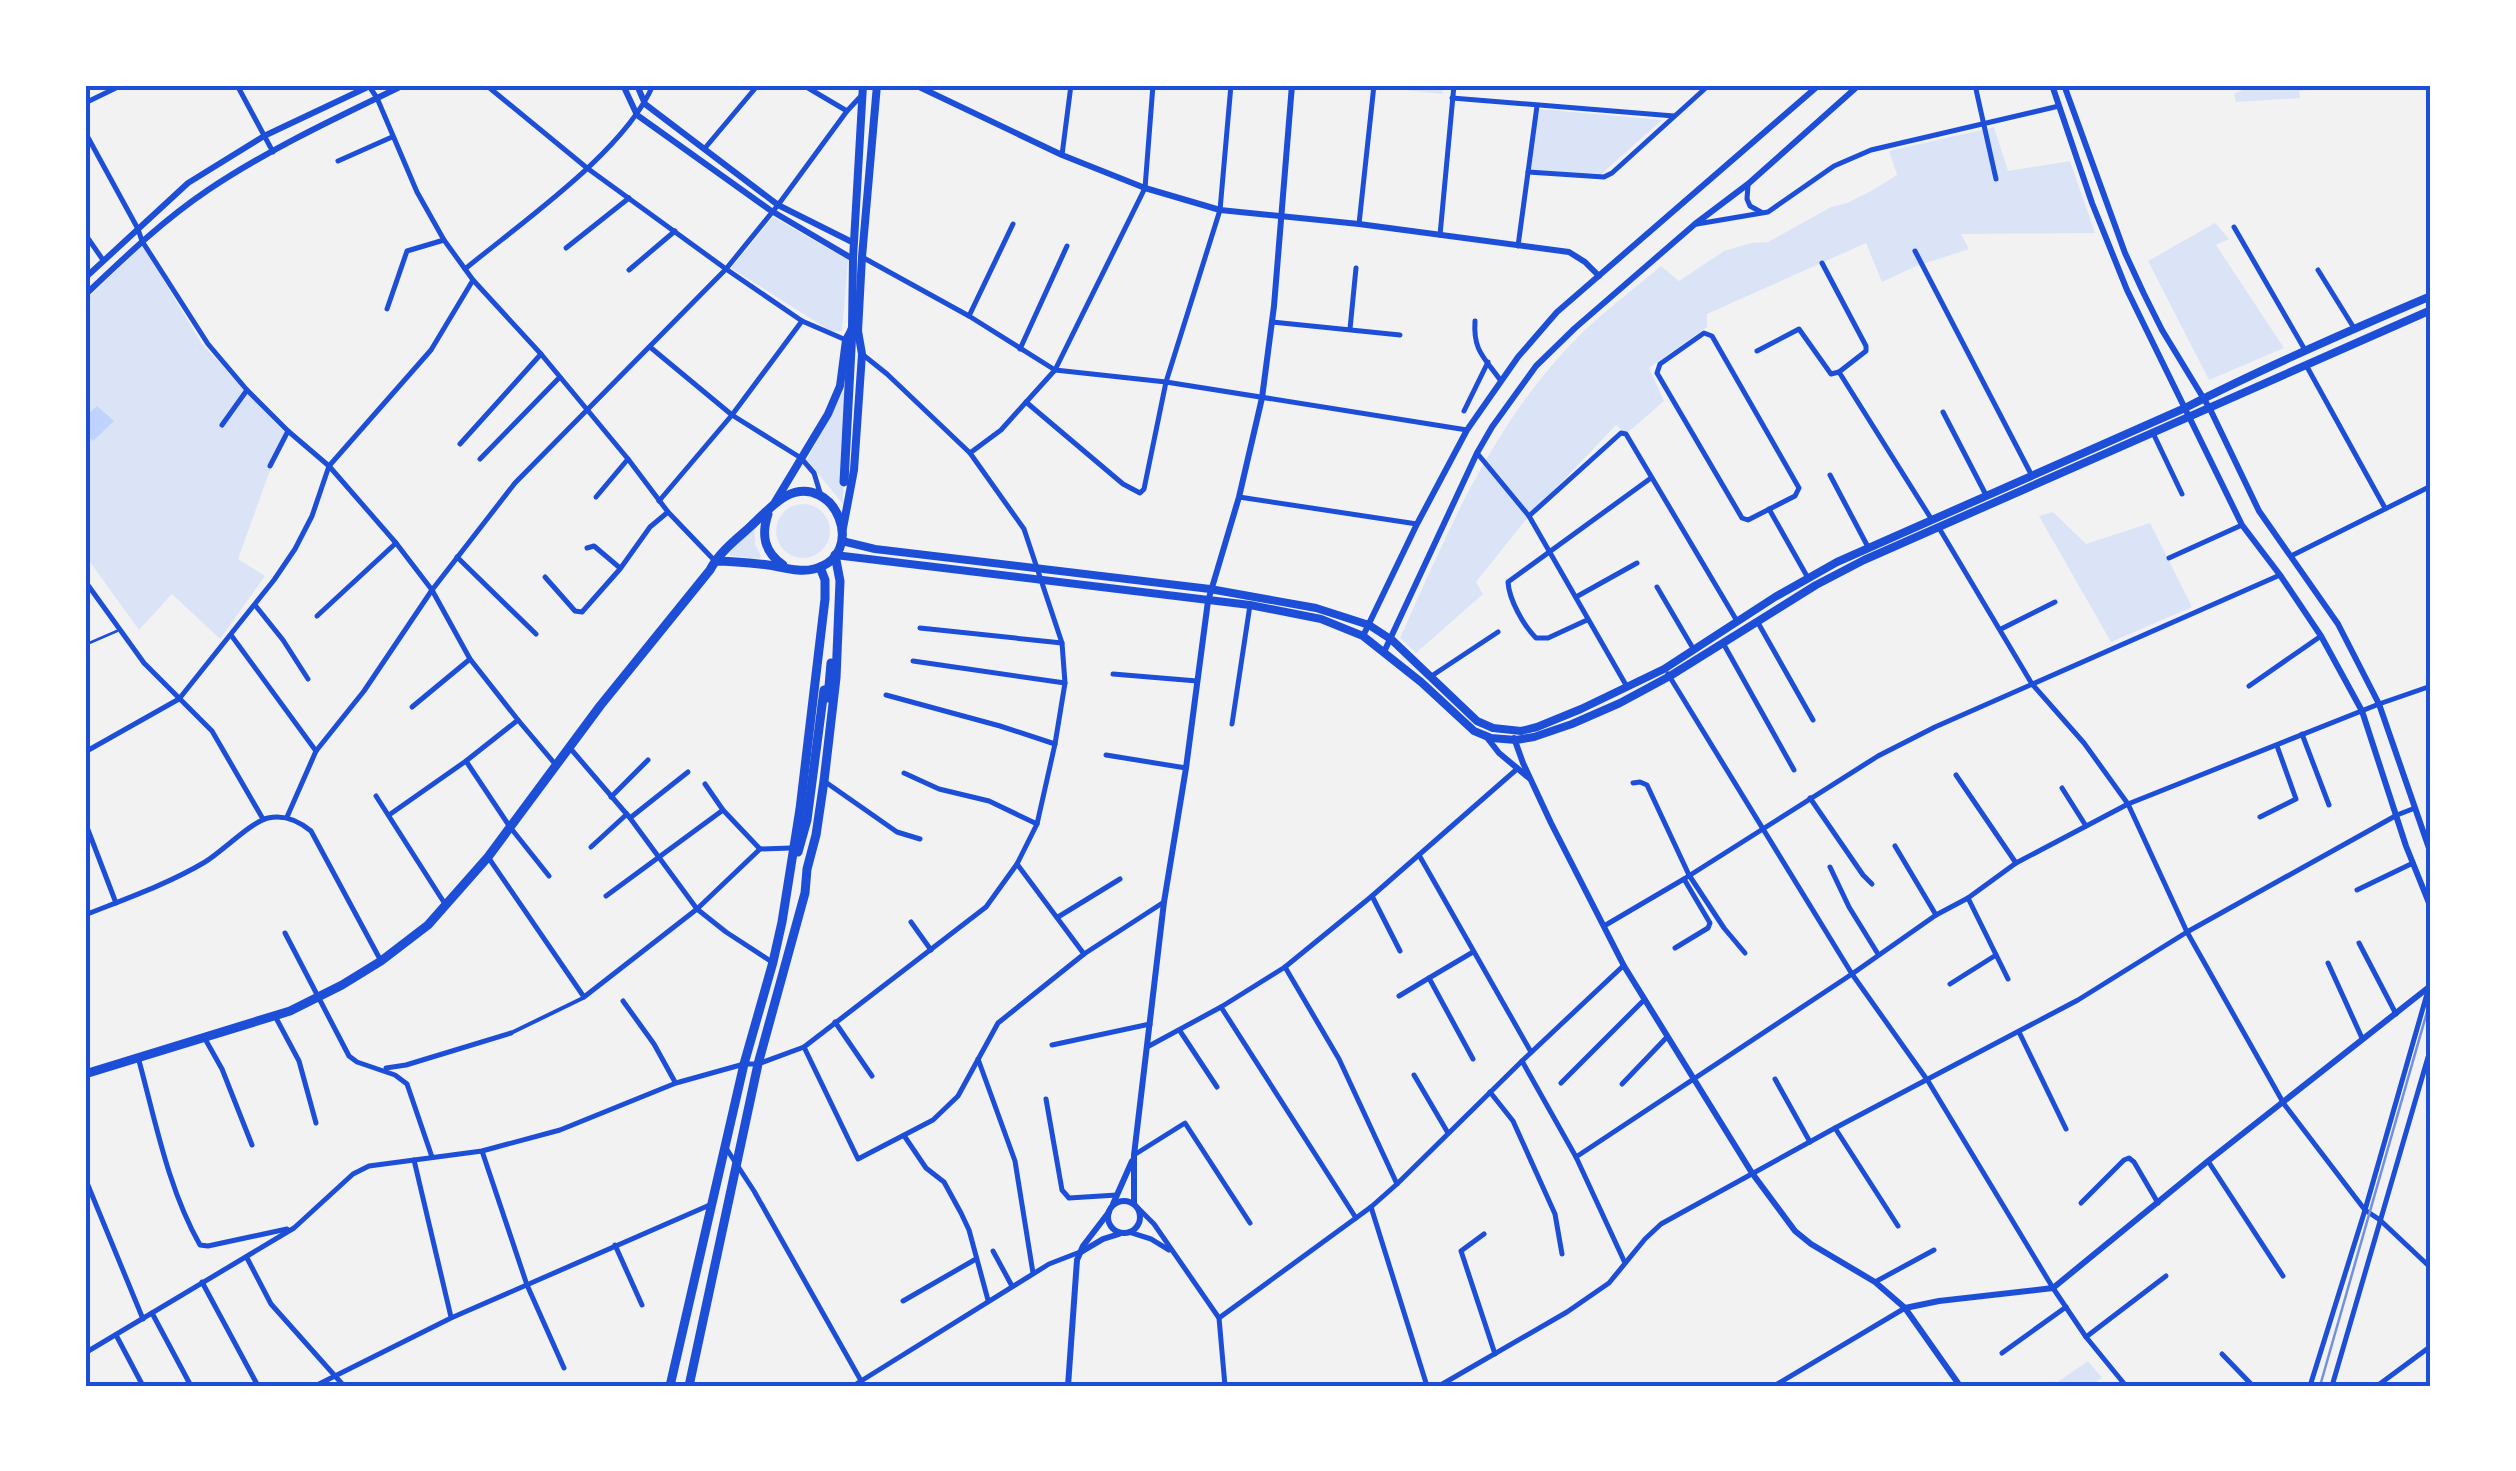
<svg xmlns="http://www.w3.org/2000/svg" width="2516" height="1471" viewBox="0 0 2516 1471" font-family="'Alegreya Sans',sans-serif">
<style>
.green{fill:#dbe4f7}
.water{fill:#bfd3fe}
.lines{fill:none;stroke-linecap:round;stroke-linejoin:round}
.service{stroke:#1d4ed8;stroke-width:2.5}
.pedestrian{stroke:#1d4ed8;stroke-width:4}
.minor{stroke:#1d4ed8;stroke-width:5}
.tertiary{stroke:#1d4ed8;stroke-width:6}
.primary{stroke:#1d4ed8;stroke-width:8}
.trunk{stroke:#1d4ed8;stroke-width:9}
.rail{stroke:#7290e2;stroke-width:2.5}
.neatline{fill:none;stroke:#1d4ed8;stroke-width:4}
</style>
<rect width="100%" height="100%" fill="#f2f2f2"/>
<!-- green -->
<g class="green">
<path d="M1379,85H1444L1442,94L1379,87Z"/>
<path d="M2253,85H2333L2334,87L2299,91L2300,98L2236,102L2234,94Z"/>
<path d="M1539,109L1662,120L1601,174L1531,170Z"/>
<path d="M1994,127L2008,171L2070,161L2095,233L1961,234L1969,249L1914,267L1882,282L1866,243L1707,314V327L1649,368L1664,401L1626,434L1616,425L1524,522L1476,582L1483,594L1416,653L1400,638C1449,529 1493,422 1579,336C1604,311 1634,289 1661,266L1679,281L1724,251L1751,243L1768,242L1831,207L1847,203L1873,190L1897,175L1889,151Z"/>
<path d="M773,217L848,260L842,331L832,332L731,268Z"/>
<path d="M2215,223L2229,239L2216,245L2284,348L2209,380L2148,261Z"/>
<path d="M142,245L202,344L284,432L238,559L265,576L220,639L172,594L139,630L85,555V301Z"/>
<path d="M845,388L843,504L807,460Z"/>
<circle cx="803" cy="531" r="27"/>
<path d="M2053,512L2086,544L2150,523L2192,607L2111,642L2039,516Z"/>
<path d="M754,526L755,544L761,556L759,559L731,556L729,553Z"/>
<path d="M2088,1361L2102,1378L2090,1386H2052Z"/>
</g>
<!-- water -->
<path class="water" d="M97,406L114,421L93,441L85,434V417Z"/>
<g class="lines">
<!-- service -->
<path class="service" d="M87,644L117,631"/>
<!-- pedestrian -->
<path class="pedestrian" d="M511,1033L583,998"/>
<!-- minor -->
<g class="minor">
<path d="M237,85L273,152"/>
<path d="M486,85L587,168L726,269L802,321L846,340"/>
<path d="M803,85L847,111"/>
<path d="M1975,85L1996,179"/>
<path d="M369,86L377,98L417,192L444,240L473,280L541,354L628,459L668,512L715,561"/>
<path d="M1452,98L1674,116"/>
<path d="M85,103L122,85"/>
<path d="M85,132L138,229L142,241L208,344L247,390L222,425"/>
<path d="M705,148L758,85"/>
<path d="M1062,155L1071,85"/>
<path d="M338,161L392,137"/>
<path d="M1528,172L1604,177L1612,173L1709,85"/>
<path d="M1748,185L1747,199L1750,206L1761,212"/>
<path d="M1359,224L1374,85"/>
<path d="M1697,224L1768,212L1834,166L1871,150L2059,106"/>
<path d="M2234,227L2305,350"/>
<path d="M85,234L103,260"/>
<path d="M1440,235L1454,85"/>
<path d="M1518,246L1537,106"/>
<path d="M566,248L629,198"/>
<path d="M1915,251L2031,474"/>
<path d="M862,257L969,316L1055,370L1166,382L1467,430"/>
<path d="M1822,263L1866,346V351L1839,372L1932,520"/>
<path d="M465,269C522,222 625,151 653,85"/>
<path d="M629,270L675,231"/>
<path d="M2318,270L2354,328"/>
<path d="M387,309L407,251L444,240"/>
<path d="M969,316L1013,224"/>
<path d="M1475,321C1473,351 1484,357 1501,381"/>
<path d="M1272,322L1400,335"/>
<path d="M1350,329L1356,268"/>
<path d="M1704,333L1712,336L1799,488L1795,496L1748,520L1742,518L1657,373L1660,364Z"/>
<path d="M650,347L732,415L801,458L814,473L821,496"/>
<path d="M1020,349L1067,246"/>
<path d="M1757,351L1799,329L1831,374L1839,372"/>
<path d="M2306,365L2385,508"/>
<path d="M247,390L288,431L329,466L396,543L432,590L470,659L518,720L556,765"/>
<path d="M1026,402L1123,484L1140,493L1144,489L1166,382L1220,210L1231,85"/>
<path d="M1464,411L1488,362"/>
<path d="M1943,412L1986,495"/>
<path d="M2153,433L2182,494"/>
<path d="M460,444L541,354"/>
<path d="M970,453L1001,430L1055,370L1145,188L1153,85"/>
<path d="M1477,453L1529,516L1626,685"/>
<path d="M480,459L559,378"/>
<path d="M270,466L288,431"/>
<path d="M1830,475L1868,547"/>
<path d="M596,497L628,459"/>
<path d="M1239,497L1417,524"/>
<path d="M659,501L732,415L802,321"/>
<path d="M1769,509L1808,578"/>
<path d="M1529,516L1621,433L1626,434L1737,621"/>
<path d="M1939,528L2032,684L2084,743L2128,804L2187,932L2284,1104L2365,1210L2380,1220L2431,1268"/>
<path d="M587,548L594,546L620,568"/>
<path d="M2293,555L2431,486"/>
<path d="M457,557L536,634"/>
<path d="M2169,558L2242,525"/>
<path d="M545,577L575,611L582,612L620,569L650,527L668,512"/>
<path d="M85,581L144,663L212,731L263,819"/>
<path d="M1657,587L1694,650"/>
<path d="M1576,597L1637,563"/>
<path d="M255,605L283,640L308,679"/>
<path d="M317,616L396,543"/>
<path d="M1587,620L1548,638H1536C1524,626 1509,600 1508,582L1651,478"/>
<path d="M1757,621L1813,720"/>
<path d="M920,628L1062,643"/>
<path d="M2001,629L2055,602"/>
<path d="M231,635L316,751"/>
<path d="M1723,643L1794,770"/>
<path d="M913,661L1065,683"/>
<path d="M1113,674L1197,681"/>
<path d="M1668,674L1852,974L1928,1081L2053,1288L2086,1337L2126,1386"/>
<path d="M1430,677L1498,632"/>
<path d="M2249,686L2321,636"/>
<path d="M886,695L1000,726L1055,744"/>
<path d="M412,707L470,659"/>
<path d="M1232,724L1250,605"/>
<path d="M2302,734L2329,805"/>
<path d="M570,748L630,818L697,909L726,932L772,962"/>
<path d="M85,752L179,699L274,580L295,549L312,516L329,466L431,350L473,280"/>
<path d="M1106,755L1186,768"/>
<path d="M466,761L510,827L549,876"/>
<path d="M904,773L939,789L989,801L1037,824"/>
<path d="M1956,775L2016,863"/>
<path d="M824,781L897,832L920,839"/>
<path d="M1633,783L1640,782L1647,785L1689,875L1724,928L1745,953"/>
<path d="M705,784L723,810L760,849L791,848"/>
<path d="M2062,788L2086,826"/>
<path d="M376,796L445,904"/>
<path d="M611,797L648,760"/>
<path d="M1810,798L1863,875L1872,884"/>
<path d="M389,815L466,761L518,720"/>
<path d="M287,817L316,751L364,691L432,590L515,483L726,269L778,205L847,111L861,96"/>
<path d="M2260,817L2296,799L2277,746"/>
<path d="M630,818L688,772"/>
<path d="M85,822L116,903"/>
<path d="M1895,846L1936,915"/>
<path d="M591,847L627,814"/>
<path d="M1419,855L1531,1052"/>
<path d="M488,857L584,997L697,909L760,849"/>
<path d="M1017,864L1084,954"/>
<path d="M1830,867L1849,907L1878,954"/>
<path d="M2357,890L2413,863"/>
<path d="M606,896L723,810"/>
<path d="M1372,896L1400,951"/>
<path d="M1968,898L2008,979"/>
<path d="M85,915C125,899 168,884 205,862C223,851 251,822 268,818C285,814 299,821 311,831L381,961"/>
<path d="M1058,917L1120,879"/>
<path d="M911,922L931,950"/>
<path d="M1604,926L1684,879L1878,756L1935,727L2280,575"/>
<path d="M285,933L349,1056L357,1062L395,1075L407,1084L432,1157"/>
<path d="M2359,943L2396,1014"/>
<path d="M1675,948L1708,928L1710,923L1684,879"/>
<path d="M2328,963L2362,1038"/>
<path d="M1285,967L1339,1059L1397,1184"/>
<path d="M1950,984L1996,955"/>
<path d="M1399,996L1429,978"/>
<path d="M623,1001L654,1044L675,1082"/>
<path d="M1221,1007L1356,1218"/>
<path d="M275,1016L299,1061L316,1123"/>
<path d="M835,1022L872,1076"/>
<path d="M1180,1031L1217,1087"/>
<path d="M2019,1032L2066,1129"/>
<path d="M204,1037L222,1069L252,1145"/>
<path d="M1052,1045L1150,1024"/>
<path d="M1149,1046L1221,1007L1285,967L1372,896L1517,769"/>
<path d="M804,1047L858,1159L933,1120L958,1096L998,1023L1084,954L1164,902"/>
<path d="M138,1057C155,1119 168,1189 200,1245L208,1246L287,1229"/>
<path d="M978,1059L1015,1161L1033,1273"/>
<path d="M1473,1059L1429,978L1473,952"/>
<path d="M1522,1061L1576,1157L1625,1263"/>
<path d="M386,1068L406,1065L511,1033"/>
<path d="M1414,1075L1448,1133"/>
<path d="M1775,1079L1810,1142"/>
<path d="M1561,1083L1644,1000"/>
<path d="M1622,1084L1667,1037"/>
<path d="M1490,1092L1513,1121L1555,1214L1562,1254"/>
<path d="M1046,1099L1062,1190L1069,1198L1117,1195"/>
<path d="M1835,1128L1898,1226"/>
<path d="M905,1137L926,1168L944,1182L961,1213L969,1230L988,1300"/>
<path d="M726,1148L754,1191L864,1386"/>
<path d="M482,1151L527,1285L564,1368"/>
<path d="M1134,1155L1185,1123L1250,1223"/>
<path d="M1576,1157L1852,974L1936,915L1968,898L2016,863L2128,804L2379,704L2431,686"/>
<path d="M414,1160L451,1317"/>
<path d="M2208,1161L2283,1276"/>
<path d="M85,1178L143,1319"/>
<path d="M2081,1203L2124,1160L2129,1158L2134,1162L2158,1203"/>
<path d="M1371,1207L1427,1386"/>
<path d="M1138,1208L1154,1224L1219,1318L1225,1386"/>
<path d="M1129,1232L1151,1239L1169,1250"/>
<path d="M1484,1234L1461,1251L1495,1354"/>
<path d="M615,1245L642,1305"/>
<path d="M993,1251L1012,1286"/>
<path d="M247,1258L271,1304L344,1386"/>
<path d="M202,1282L258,1386"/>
<path d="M1875,1282L1934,1250"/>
<path d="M903,1301L976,1259"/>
<path d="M152,1313L191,1386"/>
<path d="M1219,1318L1371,1207L1397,1184L1522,1061L1623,966"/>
<path d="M116,1335L143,1386"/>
<path d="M2086,1337L2166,1276"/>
<path d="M85,1353L294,1228L353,1174L369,1166L482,1151L560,1130L676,1083L744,1064H758L804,1047L986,907L1017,864L1037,824L1055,744L1065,683L1062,643L1024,529L970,453L887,374L862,354"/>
<path d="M2002,1353L2066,1307"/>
<path d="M2222,1354L2253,1386"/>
<path d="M315,1386L451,1318L712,1204"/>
<path d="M853,1386L1049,1264L1080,1252"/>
<path d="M1439,1386L1567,1312L1609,1283L1645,1239L1661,1224L1835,1128L2078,1000L2187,932L2397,815L2415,808"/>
<path d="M1774,1386L1905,1308"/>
<path d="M2310,1386L2365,1210L2429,987"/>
<path d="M2332,1386L2431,1047"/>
<path d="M2377,1386L2431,1346"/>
</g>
<!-- tertiary -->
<g class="tertiary">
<path d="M623,85L637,115L770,210L853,259"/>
<path d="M637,85L645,104L778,205L854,243"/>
<path d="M915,85L1062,155L1145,188L1220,210L1359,224L1569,252L1585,262L1599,276"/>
<path d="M2052,85L2092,203L2127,290L2242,525L2280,575L2321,636L2362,711L2406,846L2431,908"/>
<path d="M2064,85L2125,253L2144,294L2162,330L2210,409L2259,511L2338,624L2379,704L2431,854"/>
<path d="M85,278L188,183L264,136L372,85"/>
<path d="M85,295C124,258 162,221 208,190C269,149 338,117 404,85"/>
<path d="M1363,636L1417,524L1467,430L1518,357L1557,312L1819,85"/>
<path d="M1384,652L1477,453L1492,427L1536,366L1575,328L1695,224L1748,184L1859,85"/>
<path d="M1485,735L1499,753L1529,778"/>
<path d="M1514,738L1523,763L1551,823L1624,966L1752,1173L1795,1231L1811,1244L1875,1282L1905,1308L1960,1386"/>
<circle cx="1124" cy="1217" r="16"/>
<path d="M1113,1204L1132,1161"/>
<path d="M1134,1204V1155L1164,902L1186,768L1208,601L1239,497L1262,398L1274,306L1292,85"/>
<path d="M1081,1252L1103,1239L1119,1234"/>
<path d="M1905,1308L1939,1301L2053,1288L2208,1161L2429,987L2431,977"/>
<path d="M1068,1386L1077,1260L1083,1246L1109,1212"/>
</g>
<!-- primary -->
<g class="primary">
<path d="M775,502L828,414L840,386L846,340L852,329L853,259L863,85"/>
<path d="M843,528L854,470L862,354L858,331L862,257L877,85"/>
<path d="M842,541L875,549L1210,589L1316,608L1369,625L1392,640L1477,721L1493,728L1521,731L1537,727L1581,709L1664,669L1775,597L1837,562L2185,408C2265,367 2348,331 2431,296"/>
<path d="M835,555L1250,605L1321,619L1363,636L1421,682L1474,731L1491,738L1516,740L1534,737L1572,724L1620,703L1670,676L1816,585L1864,560L2431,310"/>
</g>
<!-- trunk -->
<g class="trunk">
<path d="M844,482L852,329"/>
<path d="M768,514C761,535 764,552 783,565"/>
<path d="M828,698L831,663"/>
<path d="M798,852L807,820L824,690"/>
<path d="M85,1074L290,1011L342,985L381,961L428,925L488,857L600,706L710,570C719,552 737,539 751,526C762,516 773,503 786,496C835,471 869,555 814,569C799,573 783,567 768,565C751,563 733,561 715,561"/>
<path d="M670,1386L744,1064L773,962L782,922L800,809L825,599V580L820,567"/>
<path d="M689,1386L758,1064L805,893L807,869L816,835L824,781L836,678L840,581L835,555"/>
</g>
<!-- rail -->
<path class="rail" d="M2320,1386L2431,998"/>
</g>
<!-- border -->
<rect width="2516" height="1471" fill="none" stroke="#ffffff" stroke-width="175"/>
<rect x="88" y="88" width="2340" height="1296" class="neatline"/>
</svg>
